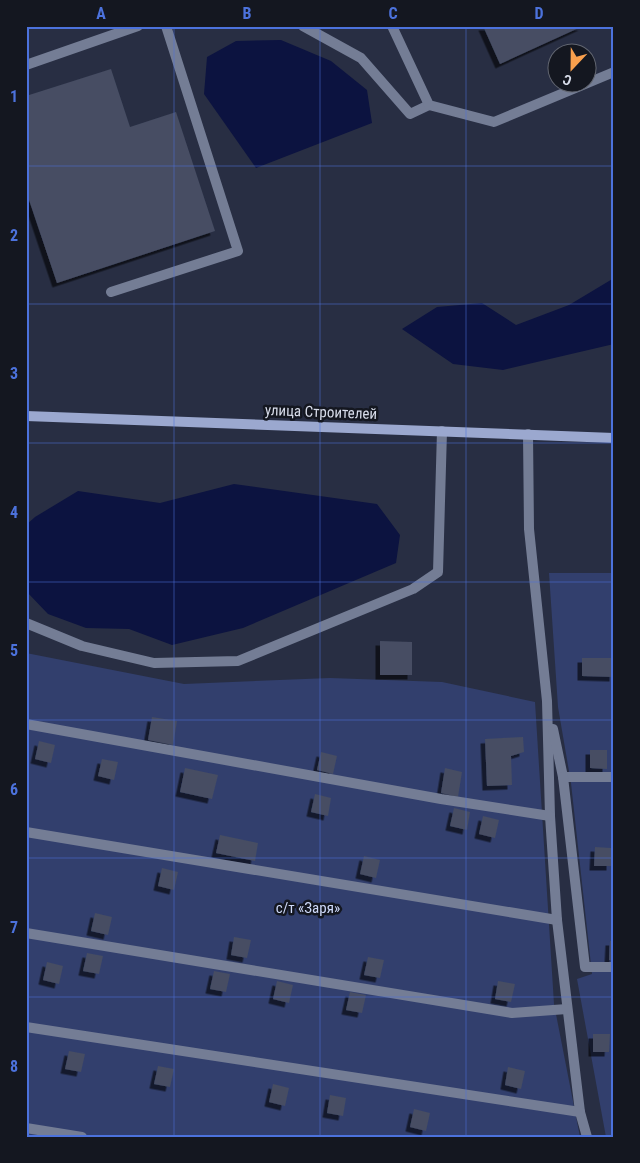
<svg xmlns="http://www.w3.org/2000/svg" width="640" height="1163" viewBox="0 0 640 1163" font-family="'Roboto Condensed',sans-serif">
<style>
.green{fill:#323f6d}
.water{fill:#0c1340}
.building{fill:#464d63;filter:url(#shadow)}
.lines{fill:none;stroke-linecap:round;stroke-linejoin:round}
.service{stroke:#747d95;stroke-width:10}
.secondary{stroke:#9ba8cf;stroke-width:10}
.grid{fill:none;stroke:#4c72dc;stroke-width:1;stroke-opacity:0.55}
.labels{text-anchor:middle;stroke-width:5;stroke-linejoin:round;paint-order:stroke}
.street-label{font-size:15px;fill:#d8ddea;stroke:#141720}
.park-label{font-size:15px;fill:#cfdafa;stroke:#141720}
.neatline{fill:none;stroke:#4c72dc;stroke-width:2}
.grid-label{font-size:16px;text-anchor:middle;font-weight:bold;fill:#4c72dc}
</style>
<defs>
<filter id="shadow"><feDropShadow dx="-4.5" dy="4.5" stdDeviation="0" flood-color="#0009"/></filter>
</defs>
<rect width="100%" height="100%" fill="#282e43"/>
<!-- green -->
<g class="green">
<path d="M549,573H614V1137H606L577,979L592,974L571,783L558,707Z"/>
<path d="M26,653L184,684L330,678L442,682L535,702L554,1004L580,1137H26Z"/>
</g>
<!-- water -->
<g class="water">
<path d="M281,40L331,61L367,90L372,123L256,168L204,94L207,57L236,41Z"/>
<path d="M614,278V344L503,370L453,364L402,329L437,307L482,303L516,325L569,305Z"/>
<path d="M234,484L377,504L400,535L396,563L243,628L172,645L129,629L86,628L48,614L26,591V525L35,517L78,491L160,503Z"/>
</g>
<!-- building -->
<g class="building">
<path d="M483,26H583L500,64Z"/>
<path d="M111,69L130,127L176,112L215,231L57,283L26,191V96Z"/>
<path d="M380,641L412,642V675H380Z"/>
<path d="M582,658H614V677L582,676Z"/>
<path d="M152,717L177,721L173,745L148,740Z"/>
<path d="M523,737L524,752L511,756L512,785L487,786L485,739Z"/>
<path d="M39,741L55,745L51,763L35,759Z"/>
<path d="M590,750H607V769L590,768Z"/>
<path d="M321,752L337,756L333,774L317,770Z"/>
<path d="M102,759L118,762L114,780L98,776Z"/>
<path d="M185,768L218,775L212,799L180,792Z"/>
<path d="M445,768L462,772L458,797L441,793Z"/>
<path d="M315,794L331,798L328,816L311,812Z"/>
<path d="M454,808L470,812L467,830L450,826Z"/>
<path d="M483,816L499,820L495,838L479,834Z"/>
<path d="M220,835L258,843L255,861L216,853Z"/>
<path d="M595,847L611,848V866H594Z"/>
<path d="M364,856L380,860L376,878L360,874Z"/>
<path d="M162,868L178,872L174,890L158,886Z"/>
<path d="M95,913L112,917L108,935L91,931Z"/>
<path d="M234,937L251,940L247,958L231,955Z"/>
<path d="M610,941H614V960H609Z"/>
<path d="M87,953L103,956L99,974L83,971Z"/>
<path d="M368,957L384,960L380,978L364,975Z"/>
<path d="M47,962L63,966L59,984L43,980Z"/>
<path d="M214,971L230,974L226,992L210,989Z"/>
<path d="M277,981L293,985L289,1003L273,999Z"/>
<path d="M498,981L515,984L511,1002L495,999Z"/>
<path d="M350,992L366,995L362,1013L346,1010Z"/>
<path d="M593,1034H610L609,1052H593Z"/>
<path d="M69,1051L85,1054L81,1072L65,1069Z"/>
<path d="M158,1066L174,1069L170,1087L154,1084Z"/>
<path d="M508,1067L525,1071L521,1089L505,1085Z"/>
<path d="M273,1084L289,1088L285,1106L269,1102Z"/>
<path d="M330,1095L346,1098L343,1116L327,1113Z"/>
<path d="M414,1109L430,1113L426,1131L410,1127Z"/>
</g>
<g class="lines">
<!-- service -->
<g class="service">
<path d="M303,26L361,58L410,114L429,105"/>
<path d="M392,26L429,105L494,122L614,72"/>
<path d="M26,65L138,26"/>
<path d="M111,292L238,251L166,26"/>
<path d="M528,434L529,529L547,701L550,816L557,920L580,1112L587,1137"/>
<path d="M26,623L82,646L154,663L238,661L413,589L438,572L442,431"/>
<path d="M26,724L441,799L550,816"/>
<path d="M553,729L563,777H614"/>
<path d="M563,777L585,967H614"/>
<path d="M26,832L557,920"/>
<path d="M26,933L512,1013L567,1009"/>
<path d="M26,1027L580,1112"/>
<path d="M26,1128L82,1137"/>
</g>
<!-- secondary -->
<path class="secondary" d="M26,416L614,438"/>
</g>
<!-- grid -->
<path class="grid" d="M174,26V1137M320,26V1137M466,26V1137M26,166H614M26,304H614M26,443H614M26,582H614M26,720H614M26,858H614M26,997H614"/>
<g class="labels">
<!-- street labels -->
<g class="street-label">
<text transform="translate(321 412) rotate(2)" y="5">улица Строителей</text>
</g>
<!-- park labels -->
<g class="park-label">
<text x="308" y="913">с/т «Заря»</text>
</g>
</g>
<!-- border -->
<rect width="640" height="1163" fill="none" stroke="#141720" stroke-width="55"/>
<!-- north arrow -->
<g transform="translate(572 68) rotate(202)"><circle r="24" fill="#141720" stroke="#626671"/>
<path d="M0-4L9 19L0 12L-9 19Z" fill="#f9a04d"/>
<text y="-8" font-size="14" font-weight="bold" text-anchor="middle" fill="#d8ddea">С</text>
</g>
<rect x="28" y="28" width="584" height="1108" class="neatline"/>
<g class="grid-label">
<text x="101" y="19">A</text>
<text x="247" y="19">B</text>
<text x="393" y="19">C</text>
<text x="539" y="19">D</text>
<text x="14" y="102">1</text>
<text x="14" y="241">2</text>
<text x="14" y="379">3</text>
<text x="14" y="518">4</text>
<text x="14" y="656">5</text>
<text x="14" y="795">6</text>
<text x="14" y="933">7</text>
<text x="14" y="1072">8</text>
</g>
</svg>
